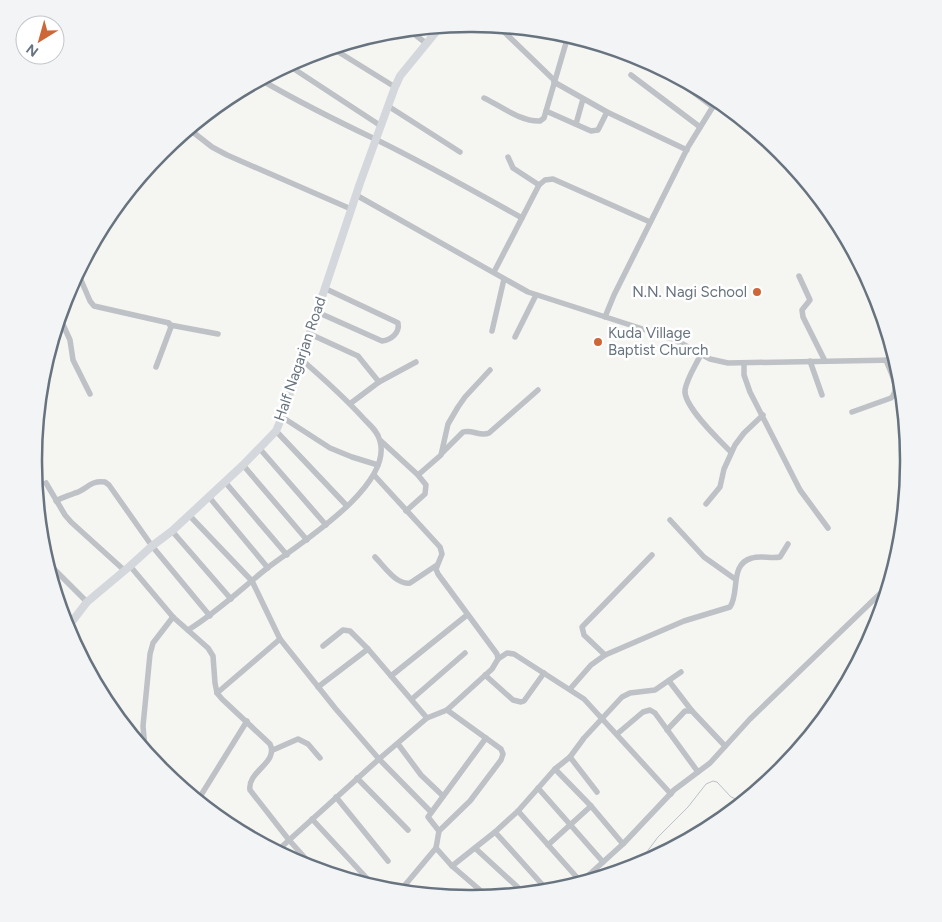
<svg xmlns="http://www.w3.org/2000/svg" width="942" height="922" viewBox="0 0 942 922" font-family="Figtree,sans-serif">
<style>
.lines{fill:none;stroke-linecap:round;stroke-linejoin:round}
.stream{stroke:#bac2c7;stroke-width:1}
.street{stroke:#bec1c5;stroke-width:5.5}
.secondary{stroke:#d4d7db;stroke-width:8}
.poi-dot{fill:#ce6738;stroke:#fff;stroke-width:2}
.labels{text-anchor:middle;stroke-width:5;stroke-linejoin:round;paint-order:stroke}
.poi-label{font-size:15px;fill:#67737f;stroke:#fff;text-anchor:end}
.street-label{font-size:15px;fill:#67737f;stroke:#fff}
.rim{fill:none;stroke:#67737f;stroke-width:2.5}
</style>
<rect width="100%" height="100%" fill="#f5f5f2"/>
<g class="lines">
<!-- stream -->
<path class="stream" d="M637,865L658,837L688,807L706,784L713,781L717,782L731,797L736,799L746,797L791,757"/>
<!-- street -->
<g class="street">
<path d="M498,26L554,80"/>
<path d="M409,30L427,44"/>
<path d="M332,48L395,87"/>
<path d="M288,65L381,126"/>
<path d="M668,73L713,107"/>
<path d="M631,75L700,127"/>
<path d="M261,80C299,102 337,121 377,140C426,164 474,191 522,218"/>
<path d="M554,82L607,112L687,150"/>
<path d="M484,98C501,106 521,122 540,121L544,118L568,36"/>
<path d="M388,106L460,152"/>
<path d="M546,111L591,131L598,130L607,112"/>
<path d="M576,124L583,99"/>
<path d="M189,129L212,147L227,155L351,209"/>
<path d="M508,157L513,168L539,185"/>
<path d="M356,195L528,292L652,332L677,341L710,359L728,363L895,360"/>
<path d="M494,272L539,185L545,180L553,179L650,222"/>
<path d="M78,273L90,301L94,306L169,323L171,327L156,367"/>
<path d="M799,276L810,300L802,310L803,317L825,361"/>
<path d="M317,312L382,341C391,340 400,333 398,323L394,321L324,288"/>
<path d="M605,317L614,295L688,147L717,100"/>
<path d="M60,318L70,340L73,360L90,394"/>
<path d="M170,325L218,334"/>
<path d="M492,331L504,279"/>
<path d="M310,334L358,356L379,382"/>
<path d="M515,337L536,295"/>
<path d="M701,354C696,365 687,378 685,390C683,406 720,441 731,452"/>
<path d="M810,361L822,395"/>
<path d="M744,363V375L750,392L800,490L828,528"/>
<path d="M351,403L379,382L416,362"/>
<path d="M852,412L891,398C901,389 890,371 886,360"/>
<path d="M282,417L330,448L352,457L378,465"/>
<path d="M276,431L347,506"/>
<path d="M381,441L418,475L426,485L425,494L406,511"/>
<path d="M260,449L326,525"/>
<path d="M442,453L463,432C472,429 480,437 489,433L538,390"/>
<path d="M243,465L307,540"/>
<path d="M418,475L441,455L448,424L458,407L465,397L490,370"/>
<path d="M225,482L287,555"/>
<path d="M46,483L65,515L71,522L124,570"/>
<path d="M209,497L268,568"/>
<path d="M56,501C63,497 68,496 75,493C87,490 89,480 105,482L109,485L152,546L210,616"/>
<path d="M706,504L720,487L724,469L735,445L744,433L763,415"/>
<path d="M189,515L252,581L280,639L335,708L379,759L431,812"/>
<path d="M670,520L704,557L735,579"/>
<path d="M172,531L231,599"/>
<path d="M375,557C384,566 396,585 410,583L437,565"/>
<path d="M47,562L87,602"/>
<path d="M130,566L173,617L208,648L213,656L215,683L217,693L222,699L270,744C279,763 247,771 250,790L289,840L314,868"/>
<path d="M188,630C217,612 240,590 266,569C297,545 393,487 380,441C378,432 371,426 365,420C345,398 324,379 302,360"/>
<path d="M323,646L343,630L350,631L368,649L427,718"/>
<path d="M605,655L584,635L582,627L652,555"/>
<path d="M498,659L507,653L514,654L584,699L671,794"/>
<path d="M485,675L513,700L521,702L524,701L544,673"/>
<path d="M391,676L467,615"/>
<path d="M669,681L692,711"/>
<path d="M318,687L368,649"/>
<path d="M570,689L591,665L605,655L684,621L730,607C740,593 729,564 752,558C761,555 771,559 780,557L788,544"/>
<path d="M217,693L280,639"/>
<path d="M412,699L465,653"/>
<path d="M667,730L685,711H692L725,746"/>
<path d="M617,734L643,712L650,710L655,713L698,772"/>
<path d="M486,738L428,817L439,831L436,848L452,866L488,897"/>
<path d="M398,744L421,775L443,796"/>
<path d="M145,749L143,726L150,654L153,643L173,617"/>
<path d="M273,750L298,739L308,744L320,758"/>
<path d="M570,757L597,792"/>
<path d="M555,769L591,806L623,844"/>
<path d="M357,778L408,830"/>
<path d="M538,788L603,862"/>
<path d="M336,797L388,861"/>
<path d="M198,800L247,721"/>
<path d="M518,811L581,882"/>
<path d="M312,819L374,886"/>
<path d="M439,831L470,801L501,760L503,754L501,749L447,710"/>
<path d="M495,832L548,891"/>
<path d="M548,845L591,806"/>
<path d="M475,848L524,893"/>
<path d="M277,851L379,759L427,718L447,710L492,669L498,659L497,654L438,574L436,569L442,554L440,547L374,475"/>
<path d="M452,866L495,832L518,811L555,769L570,757L584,738L622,697L630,693L655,690L681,672"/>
<path d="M581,882L623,844L674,790L710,763L750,719L888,586"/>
<path d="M400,891L436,848"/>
</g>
<!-- secondary -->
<path class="secondary" d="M67,628L87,602L130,566L152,546L172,531L243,465L276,431L282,417L360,183L395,87L400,76L440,27"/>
</g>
<!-- markers -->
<g class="poi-dot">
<circle cx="757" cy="292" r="5"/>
<circle cx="598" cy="342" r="5"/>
</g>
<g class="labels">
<!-- poi labels -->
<g class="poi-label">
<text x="747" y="297">N.N. Nagi School</text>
<text x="608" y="338" text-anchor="start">Kuda Village<tspan x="608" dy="17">Baptist Church</tspan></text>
</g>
<!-- street labels -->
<g class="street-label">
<text transform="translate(300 359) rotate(-71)" y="5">Half Nagarjan Road</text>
</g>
</g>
<!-- crop -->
<path d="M0 0H942V922H0ZM470 32H472A428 428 0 0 1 900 460V462A428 428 0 0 1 472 890H470A428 428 0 0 1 42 462V460A428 428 0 0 1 470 32Z" fill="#f3f4f5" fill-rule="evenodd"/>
<path class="rim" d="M470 32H472A428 428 0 0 1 900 460V462A428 428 0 0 1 472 890H470A428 428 0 0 1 42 462V460A428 428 0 0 1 470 32Z"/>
<!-- north arrow -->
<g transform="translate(40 40) rotate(217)"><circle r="24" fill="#ffffff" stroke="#c2c7cc"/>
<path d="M0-4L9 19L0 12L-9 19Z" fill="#ce6738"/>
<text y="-8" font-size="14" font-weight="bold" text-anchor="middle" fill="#67737f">N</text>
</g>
</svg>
